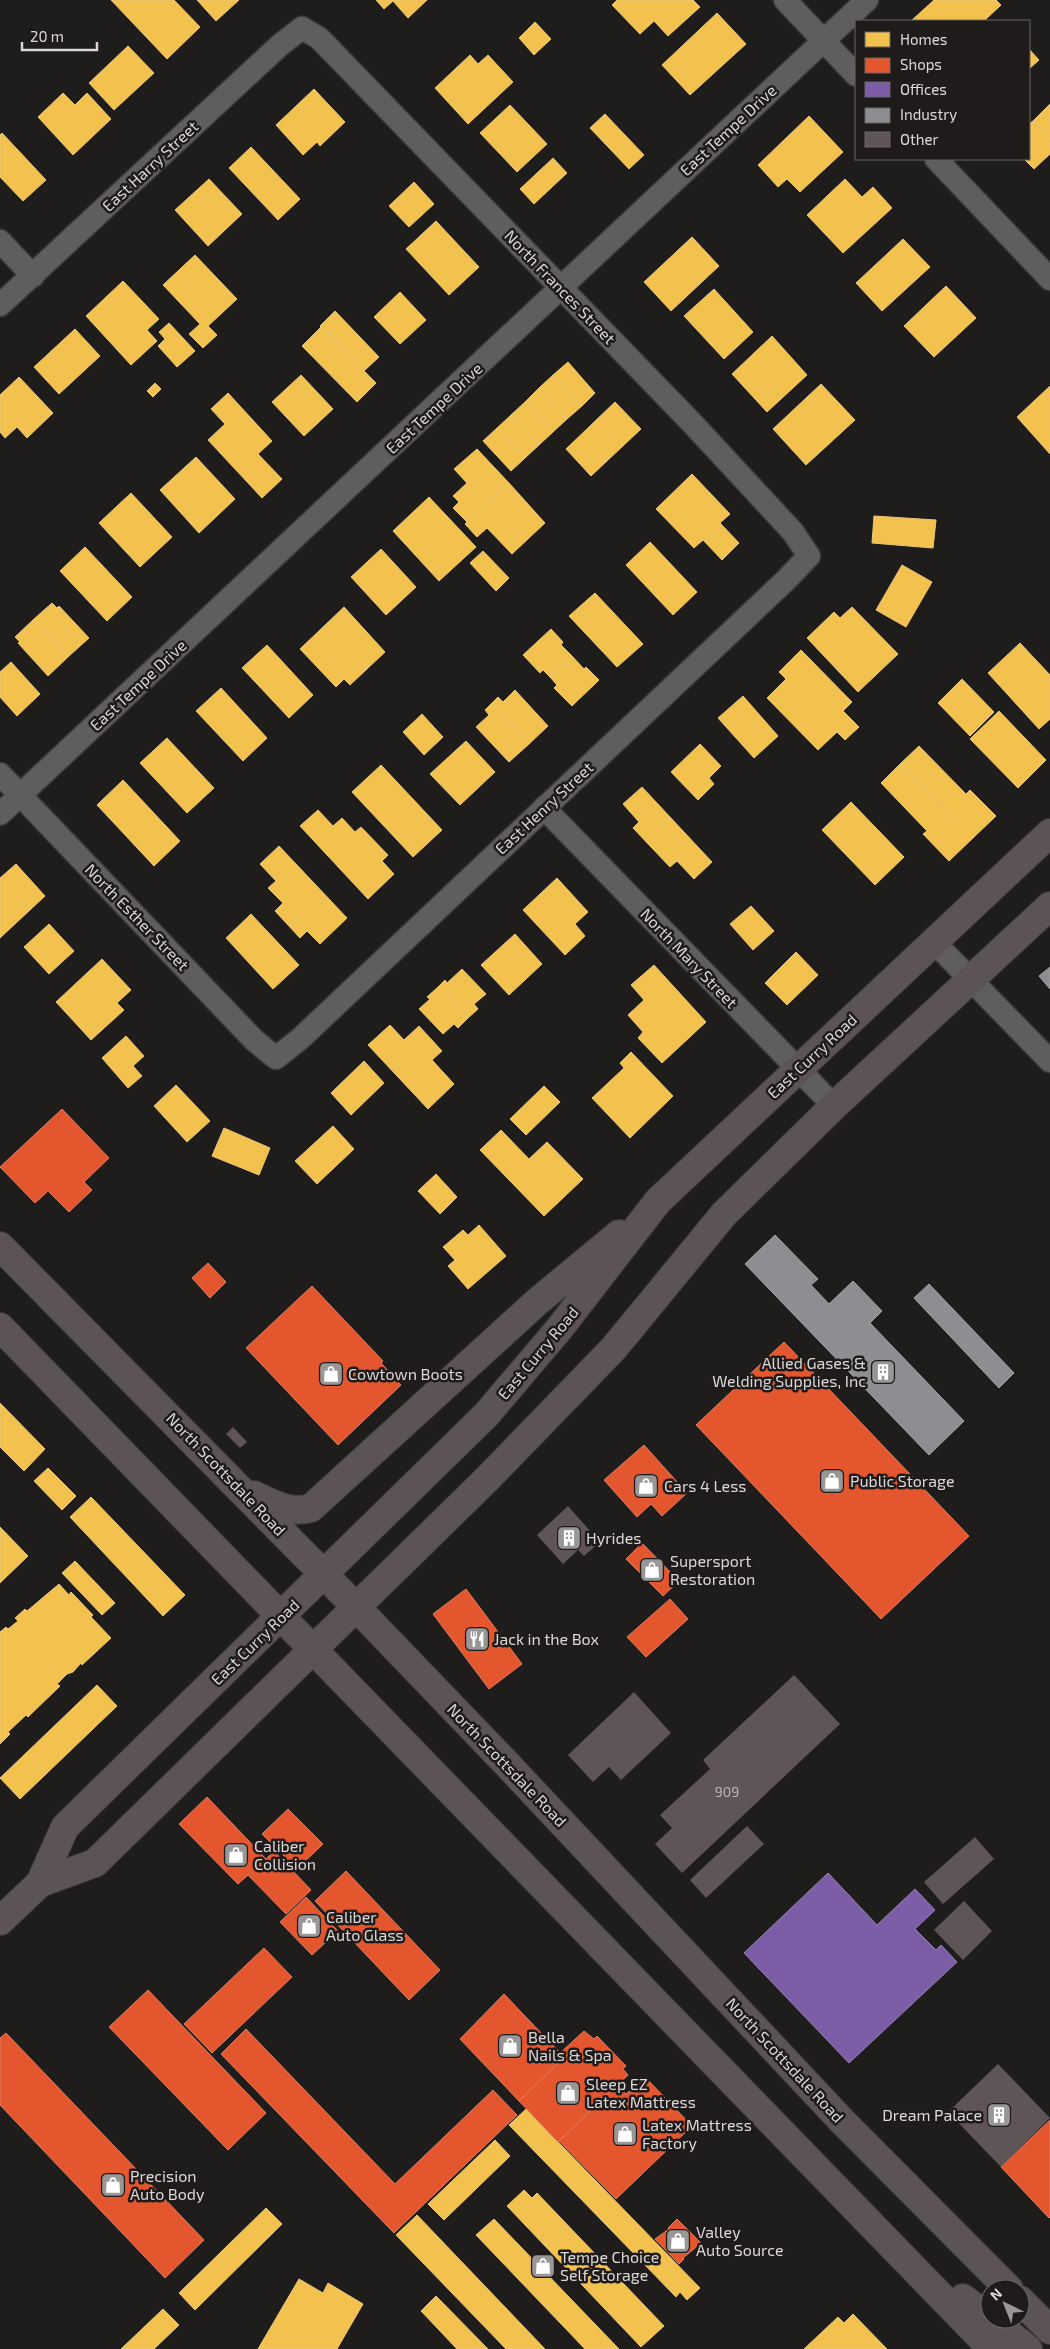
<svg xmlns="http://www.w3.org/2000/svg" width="1050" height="2349" viewBox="0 0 1050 2349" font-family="'Exo 2',sans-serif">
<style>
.homes{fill:#f2c14e;stroke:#ebc877}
.shops{fill:#e4572e;stroke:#e17e61}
.offices{fill:#7b5ea7;stroke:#9883b6}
.industry{fill:#8d8d92;stroke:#a4a4a7}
.building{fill:#605556}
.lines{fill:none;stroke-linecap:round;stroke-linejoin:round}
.minor-casing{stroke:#3a3838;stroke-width:25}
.primary-casing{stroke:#3a3838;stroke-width:30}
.minor{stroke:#5f5d5d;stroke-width:22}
.primary{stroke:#5b5355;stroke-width:28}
.labels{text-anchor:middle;stroke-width:5;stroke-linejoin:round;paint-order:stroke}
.number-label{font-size:14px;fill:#bcb7b8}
.street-label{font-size:16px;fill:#dbd8d8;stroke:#201b1b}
.poi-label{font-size:16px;fill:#dbd8d8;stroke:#201b1b;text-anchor:start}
</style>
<rect width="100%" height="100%" fill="#1f1c1c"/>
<!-- homes -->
<g class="homes">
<path d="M111,0H174L200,27L167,59Z"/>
<path d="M197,0H239L216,21Z"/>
<path d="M376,0H427L408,18L393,1L384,9Z"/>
<path d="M617,0H693L700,7L668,36L654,21L640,34L612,5Z"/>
<path d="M934,0H996L1001,5L984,21H911Z"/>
<path d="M717,13L746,44L690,95L662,65Z"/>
<path d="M535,22L551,39L534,55L519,38Z"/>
<path d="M128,46L154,73L114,110L89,83Z"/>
<path d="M1029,49L1039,60L1029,69Z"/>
<path d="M470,55L478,64L488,55L513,82L468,124L435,88Z"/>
<path d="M314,89L345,122L320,146L317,142L303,155L276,125Z"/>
<path d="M63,93L75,105L87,93L111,119L73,155L38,117Z"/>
<path d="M1050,104V139L1033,121Z"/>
<path d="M510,105L547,144L517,172L480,133Z"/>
<path d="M605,114L644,155L629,169L590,128Z"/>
<path d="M809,116L843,152L800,192L787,179L778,187L758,165Z"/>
<path d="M1033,121L1050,139V154L1034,169L1024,159H1029V124Z"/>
<path d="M2,133L46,180L23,201L0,177V135Z"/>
<path d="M251,147L300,199L278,220L229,168Z"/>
<path d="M553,158L567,173L534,204L520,189Z"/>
<path d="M209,179L242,214L208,246L175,210Z"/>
<path d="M845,179L862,197L873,187L892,208L843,253L807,215Z"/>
<path d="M414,182L434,204L409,227L389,206Z"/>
<path d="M436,221L479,267L449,295L406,249Z"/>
<path d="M692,237L719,266L671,311L644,282Z"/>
<path d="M903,239L930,267L882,311L856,283Z"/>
<path d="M195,255L237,299L208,326L217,335L203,348L189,334L200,324L163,285Z"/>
<path d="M123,281L159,319L147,330L157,341L131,365L86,316Z"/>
<path d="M946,286L976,318L934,357L904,326Z"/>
<path d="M714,289L753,332L724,359L684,316Z"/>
<path d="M400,292L426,320L400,344L374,317Z"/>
<path d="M335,311L379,357L364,371L320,326Z"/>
<path d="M169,323L195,351L177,367L158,346L165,339L159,332Z"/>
<path d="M321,327L376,383L357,402L302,346Z"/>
<path d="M75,329L100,356L59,394L34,367Z"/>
<path d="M772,336L807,375L767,412L732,374Z"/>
<path d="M568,362L595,393L582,406L553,375Z"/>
<path d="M301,375L333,409L304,436L272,402Z"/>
<path d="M553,375L582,406L567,419L539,388Z"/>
<path d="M19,377L53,413L27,438L17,427L5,438L0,432V395Z"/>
<path d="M155,383L161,389L153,397L147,391Z"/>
<path d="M821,384L855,420L806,465L773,429Z"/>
<path d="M1050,386V454L1017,417Z"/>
<path d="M539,388L567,419L553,432L525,402Z"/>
<path d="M228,393L272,441L258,454L282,479L262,498L208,440L225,424L211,409Z"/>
<path d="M525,402L553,432L539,445L511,415Z"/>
<path d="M615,402L641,429L591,476L566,449Z"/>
<path d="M511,415L539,445L525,458L497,428Z"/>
<path d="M497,428L525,458L511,471L483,441Z"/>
<path d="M477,449L509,483L467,522L453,508L459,502L453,496L467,483L454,469Z"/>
<path d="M196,457L235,499L199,533L160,490Z"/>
<path d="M692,474L730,514L720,523L739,543L722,560L703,540L694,548L656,509Z"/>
<path d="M509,483L545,523L512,554L487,528L477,537L465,524Z"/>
<path d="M131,493L172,537L140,567L99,523Z"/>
<path d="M429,497L476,547L439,581L393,531Z"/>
<path d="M874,516L936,520L933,548L872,543Z"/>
<path d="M650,542L697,592L673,615L626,565Z"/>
<path d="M85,547L132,597L107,621L60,571Z"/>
<path d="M381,549L416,587L386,615L351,577Z"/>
<path d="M483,551L509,578L496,591L470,563Z"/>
<path d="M902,565L932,582L906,627L876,610Z"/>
<path d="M595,593L643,644L617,667L569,616Z"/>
<path d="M52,603L57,608L59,606L89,638L69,656L34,619Z"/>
<path d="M344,607L385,652L350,685L344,679L336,687L300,649Z"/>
<path d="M852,607L898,654L858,692L807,638L834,612L840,618Z"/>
<path d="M34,619L69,656L48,676L18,643L20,642L15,637Z"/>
<path d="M551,629L563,642L561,645L572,656L550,677L543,670L540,673L523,655Z"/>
<path d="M1020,643L1050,675V719L1039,729L988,673Z"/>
<path d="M267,645L313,695L289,718L242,668Z"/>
<path d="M801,650L852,702L843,711L859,727L845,740L837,732L818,750L767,698L786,679L779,672Z"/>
<path d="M572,656L584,669L586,667L599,680L572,706L554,688L557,685L550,677Z"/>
<path d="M11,662L40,694L17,716L0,697V672Z"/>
<path d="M962,679L994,712L970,736L938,703Z"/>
<path d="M221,688L267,738L243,761L196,711Z"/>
<path d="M515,690L548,726L529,744L491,704L498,697L503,702Z"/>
<path d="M743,696L778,736L754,758L718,718Z"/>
<path d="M491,704L529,744L509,762L476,727L489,715L485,710Z"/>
<path d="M999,711L1046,760L1018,788L970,739Z"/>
<path d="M422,714L443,737L424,755L403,732Z"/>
<path d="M167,738L214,788L187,813L140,763Z"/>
<path d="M466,741L495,772L460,805L430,774Z"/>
<path d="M700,744L721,766L709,778L714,784L698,800L671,772Z"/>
<path d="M919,746L966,794L970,790L996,816L973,838L900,764Z"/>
<path d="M900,764L973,838L949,861L923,834L927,831L881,783Z"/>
<path d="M381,765L442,830L413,857L352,792Z"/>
<path d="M123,780L180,841L154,866L97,805Z"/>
<path d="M642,787L712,862L694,879L677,861L670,867L633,828L639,822L623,804Z"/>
<path d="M851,802L904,857L875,885L822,830Z"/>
<path d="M318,810L333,826L342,818L355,832L361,827L388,855L382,861L394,874L368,899L300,826Z"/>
<path d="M279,846L347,918L320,944L307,931L300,938L275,911L283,903L268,888L276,881L260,864Z"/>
<path d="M16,864L45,896L0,938V878Z"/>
<path d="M557,878L588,912L575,924L585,936L565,955L523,910Z"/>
<path d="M751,906L774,931L753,950L730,924Z"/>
<path d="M251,914L299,965L273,989L226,938Z"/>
<path d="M49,924L74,951L49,974L24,947Z"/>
<path d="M515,934L542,964L509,995L481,965Z"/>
<path d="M796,952L818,975L787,1005L765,983Z"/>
<path d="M102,959L131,990L117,1003L124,1010L91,1040L56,1002Z"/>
<path d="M654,965L706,1022L662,1063L638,1038L643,1032L628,1015L644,1000L631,985Z"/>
<path d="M462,969L486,994L474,1004L478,1009L468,1018L438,987L445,980L447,983Z"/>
<path d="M438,987L468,1018L458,1028L454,1024L443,1034L419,1009L430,999L427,997Z"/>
<path d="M390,1025L404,1040L419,1026L442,1051L432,1060L454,1084L428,1109L368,1045Z"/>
<path d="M126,1036L144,1056L133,1066L142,1076L128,1088L102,1058Z"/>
<path d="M631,1052L673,1096L630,1138L592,1098L624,1068L620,1063Z"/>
<path d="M364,1061L384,1083L351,1115L331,1093Z"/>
<path d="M176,1085L210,1121L187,1142L154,1106Z"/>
<path d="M544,1086L560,1102L526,1135L510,1119Z"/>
<path d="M333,1126L354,1149L317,1184L295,1161Z"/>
<path d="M224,1128L270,1148L259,1175L212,1156Z"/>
<path d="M501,1130L529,1159L547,1142L583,1179L544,1216L480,1150Z"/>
<path d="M436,1174L457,1197L440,1214L418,1191Z"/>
<path d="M479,1225L506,1256L468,1289L448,1266L455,1260L443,1247L463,1230L468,1235Z"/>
<path d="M0,1403L45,1449L24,1471L0,1447Z"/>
<path d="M48,1468L76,1496L62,1510L34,1481Z"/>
<path d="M91,1497L185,1595L163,1616L70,1517Z"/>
<path d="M0,1527L28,1556L0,1583Z"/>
<path d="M75,1561L115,1603L102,1615L62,1573Z"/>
<path d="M59,1584L69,1595L71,1592L93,1615L91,1617L111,1638L82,1665L81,1663L73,1672L67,1674L57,1684L60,1686L28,1717L26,1715L8,1732L10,1734L0,1744V1632L6,1627L8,1629L18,1621L15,1618L25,1609L27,1611Z"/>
<path d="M97,1685L117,1706L20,1799L0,1778Z"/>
<path d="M526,2109L700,2288L687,2300L680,2292L676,2297L509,2125Z"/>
<path d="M495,2140L510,2156L444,2220L428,2204Z"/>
<path d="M524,2190L532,2198L537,2193L664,2326L641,2347L507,2206Z"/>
<path d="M266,2208L282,2224L195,2310L179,2293Z"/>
<path d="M417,2215L545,2349H506L396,2235Z"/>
<path d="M494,2219L619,2349H585L476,2235Z"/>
<path d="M299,2279L323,2293L328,2283L363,2304L337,2349H258Z"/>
<path d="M436,2296L488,2349H457L421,2311Z"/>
<path d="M163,2309L179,2325L154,2349H121Z"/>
<path d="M853,2314L887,2349H804L838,2317L844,2323Z"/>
</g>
<!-- shops -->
<g class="shops">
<path d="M62,1109L109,1158L84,1182L92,1190L69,1212L48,1191L35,1203L0,1167Z"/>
<path d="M208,1263L226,1282L210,1298L192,1278Z"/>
<path d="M312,1286L383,1361L381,1363L401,1385L338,1445L246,1348Z"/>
<path d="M784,1342L969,1536L881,1619L696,1425Z"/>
<path d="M644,1445L687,1493L662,1516L651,1504L637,1517L604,1480Z"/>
<path d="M642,1543L679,1581L663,1596L626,1559Z"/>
<path d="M466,1589L522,1664L489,1689L433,1614Z"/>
<path d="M670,1599L688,1619L646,1657L627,1637Z"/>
<path d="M207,1797L266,1859L274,1851L311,1890L286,1914L248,1875L238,1884L179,1824Z"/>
<path d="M288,1809L323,1844L297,1869L262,1834Z"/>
<path d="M346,1871L440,1970L409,2000L315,1901Z"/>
<path d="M306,1897L338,1931L312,1955L280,1922Z"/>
<path d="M264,1948L292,1977L212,2053L184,2024Z"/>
<path d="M148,1990L266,2113L228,2150L109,2027Z"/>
<path d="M504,1994L564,2057L519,2101L460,2039Z"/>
<path d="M246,2029L395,2184L493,2090L517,2115L394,2233L221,2054Z"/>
<path d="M584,2031L594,2039L597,2036L626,2066L623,2069L628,2075L558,2142L519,2101L564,2057L560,2053Z"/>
<path d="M6,2033L204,2240L165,2278L0,2105V2038Z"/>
<path d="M645,2077L692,2126L616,2199L559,2141L617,2085L626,2094Z"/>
<path d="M1050,2120V2217L1049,2218L1001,2167Z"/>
<path d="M677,2219L701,2243L683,2258L684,2259L679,2264L655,2239L669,2229L668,2228Z"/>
</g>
<!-- offices -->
<path class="offices" d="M828,1873L877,1925L915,1889L935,1910L915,1929L936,1950L941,1945L957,1962L849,2063L744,1953Z"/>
<!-- industry -->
<g class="industry">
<path d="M1050,967V989L1039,976Z"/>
<path d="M775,1235L818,1279L811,1285L829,1304L853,1281L882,1311L870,1323L964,1421L929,1455L745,1264Z"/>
<path d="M929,1284L1014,1373L999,1388L914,1298Z"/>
</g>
<!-- building -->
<g class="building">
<path d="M233,1427L247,1442L240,1448L226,1434Z"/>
<path d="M568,1506L600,1542L584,1556L578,1550L563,1564L537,1535Z"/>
<path d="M794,1675L840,1724L682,1873L655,1844L672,1828L660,1815L710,1769L703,1760Z"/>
<path d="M634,1692L671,1733L621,1780L609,1767L593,1782L568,1755Z"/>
<path d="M747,1826L764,1844L706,1898L690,1880Z"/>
<path d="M975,1837L994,1859L943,1904L924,1882Z"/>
<path d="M964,1901L992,1931L963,1960L934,1930Z"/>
<path d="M998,2064L1050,2118L1001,2167L948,2112Z"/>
</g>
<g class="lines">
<defs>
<g id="minor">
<path d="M785,0L856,75"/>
<path d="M936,159L1050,279"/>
<path d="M0,241L33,276"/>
<path d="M0,305L280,45L302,28L319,38L692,423L793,532L809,556L786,580L301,1038L276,1058L254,1040L0,774"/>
<path d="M544,808L834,1106"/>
<path d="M0,814L867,0"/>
<path d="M934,942L1050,1061"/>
</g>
<g id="primary">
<path d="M0,1246L357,1608L505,1762L842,2121L1009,2289"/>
<path d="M0,1327L992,2349"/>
<path d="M254,1495C273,1504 290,1514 311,1508L538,1301L619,1234"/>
<path d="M40,1883L95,1863L487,1479L614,1348L724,1214L834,1106L1050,906"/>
<path d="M0,1921L40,1883L65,1827L486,1415L559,1329L658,1201L1050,833"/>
<path d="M963,2298L1028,2349"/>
<path d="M1020,2300L1050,2330"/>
</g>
</defs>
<!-- minor casing -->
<use href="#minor" class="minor-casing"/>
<!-- primary casing -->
<use href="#primary" class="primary-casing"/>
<!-- minor -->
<use href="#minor" class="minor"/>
<!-- primary -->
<use href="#primary" class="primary"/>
</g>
<!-- icons -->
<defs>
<symbol id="building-square" viewBox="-11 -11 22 22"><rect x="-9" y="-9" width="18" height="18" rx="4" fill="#999696" stroke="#201b1b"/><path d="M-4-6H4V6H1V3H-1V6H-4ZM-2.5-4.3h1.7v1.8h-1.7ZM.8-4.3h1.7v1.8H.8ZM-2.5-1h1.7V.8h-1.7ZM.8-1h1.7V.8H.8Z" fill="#fff"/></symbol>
<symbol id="shop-square" viewBox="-11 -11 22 22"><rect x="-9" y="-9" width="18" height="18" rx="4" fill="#999696" stroke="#201b1b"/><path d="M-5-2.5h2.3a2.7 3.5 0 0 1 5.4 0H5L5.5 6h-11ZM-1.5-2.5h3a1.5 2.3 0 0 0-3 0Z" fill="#fff"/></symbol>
<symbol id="restaurant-square" viewBox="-11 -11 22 22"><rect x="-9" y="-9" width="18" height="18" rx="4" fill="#999696" stroke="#201b1b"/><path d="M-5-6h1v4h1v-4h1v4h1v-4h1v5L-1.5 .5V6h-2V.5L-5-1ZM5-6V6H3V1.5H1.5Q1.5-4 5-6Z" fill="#fff"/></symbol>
</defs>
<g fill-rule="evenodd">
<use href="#building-square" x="869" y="1358" width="28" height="28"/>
<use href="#shop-square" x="317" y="1360" width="28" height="28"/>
<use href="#shop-square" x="818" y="1467" width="28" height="28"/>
<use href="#shop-square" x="632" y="1472" width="28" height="28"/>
<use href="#building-square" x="555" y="1524" width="28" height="28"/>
<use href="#shop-square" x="638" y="1556" width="28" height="28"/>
<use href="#restaurant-square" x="463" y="1625" width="28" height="28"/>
<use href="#shop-square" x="222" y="1841" width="28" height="28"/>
<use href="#shop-square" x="295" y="1912" width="28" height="28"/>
<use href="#shop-square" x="496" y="2032" width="28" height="28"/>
<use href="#shop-square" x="554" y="2079" width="28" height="28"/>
<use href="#building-square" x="985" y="2101" width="28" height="28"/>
<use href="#shop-square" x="611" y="2120" width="28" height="28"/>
<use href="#shop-square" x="99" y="2171" width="28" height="28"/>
<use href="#shop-square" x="664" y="2227" width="28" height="28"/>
<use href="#shop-square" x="529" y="2252" width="28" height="28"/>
</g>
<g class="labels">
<!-- number labels -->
<g class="number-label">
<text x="727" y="1797">909</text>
</g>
<!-- street labels -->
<g class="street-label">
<text transform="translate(728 130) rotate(-43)" y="6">East Tempe Drive</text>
<text transform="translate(150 166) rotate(-43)" y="6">East Harry Street</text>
<text transform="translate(560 287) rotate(46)" y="6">North Frances Street</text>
<text transform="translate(434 408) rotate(-43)" y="6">East Tempe Drive</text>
<text transform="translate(138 685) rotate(-43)" y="6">East Tempe Drive</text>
<text transform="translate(544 808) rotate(-43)" y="6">East Henry Street</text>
<text transform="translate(137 917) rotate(46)" y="6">North Esther Street</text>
<text transform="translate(689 958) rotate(46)" y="6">North Mary Street</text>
<text transform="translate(812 1056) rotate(-43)" y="6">East Curry Road</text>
<text transform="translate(538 1353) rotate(-50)" y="6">East Curry Road</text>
<text transform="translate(226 1474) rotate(46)" y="6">North Scottsdale Road</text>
<text transform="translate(255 1642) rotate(-44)" y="6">East Curry Road</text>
<text transform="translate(507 1765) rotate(46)" y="6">North Scottsdale Road</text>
<text transform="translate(785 2060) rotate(47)" y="6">North Scottsdale Road</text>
</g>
<!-- poi labels -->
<g class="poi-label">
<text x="866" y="1369" text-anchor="end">Allied Gases &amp;<tspan x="866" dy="18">Welding Supplies, Inc</tspan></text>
<text x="348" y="1380">Cowtown Boots</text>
<text x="850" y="1487">Public Storage</text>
<text x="664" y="1492">Cars 4 Less</text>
<text x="586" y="1544">Hyrides</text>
<text x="670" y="1567">Supersport<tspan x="670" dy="18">Restoration</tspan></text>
<text x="494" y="1645">Jack in the Box</text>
<text x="254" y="1852">Caliber<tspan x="254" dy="18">Collision</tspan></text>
<text x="326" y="1923">Caliber<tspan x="326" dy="18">Auto Glass</tspan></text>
<text x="528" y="2043">Bella<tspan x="528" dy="18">Nails &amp; Spa</tspan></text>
<text x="586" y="2090">Sleep EZ<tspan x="586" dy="18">Latex Mattress</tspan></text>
<text x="982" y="2121" text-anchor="end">Dream Palace</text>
<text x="642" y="2131">Latex Mattress<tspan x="642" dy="18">Factory</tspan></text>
<text x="130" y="2182">Precision<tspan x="130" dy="18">Auto Body</tspan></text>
<text x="696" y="2238">Valley<tspan x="696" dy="18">Auto Source</tspan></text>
<text x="560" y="2263">Tempe Choice<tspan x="560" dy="18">Self Storage</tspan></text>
</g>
</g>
<!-- legend -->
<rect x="855" y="20" width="175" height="140" fill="#201b1b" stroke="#6b6767"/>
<rect x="865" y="32" width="25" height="15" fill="#f2c14e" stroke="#6b6767"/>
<text x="900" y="45" font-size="15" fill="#dbd8d8">Homes</text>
<rect x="865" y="58" width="25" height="15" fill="#e4572e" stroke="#6b6767"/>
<text x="900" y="70" font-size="15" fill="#dbd8d8">Shops</text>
<rect x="865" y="82" width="25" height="15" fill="#7b5ea7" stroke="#6b6767"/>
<text x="900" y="95" font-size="15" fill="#dbd8d8">Offices</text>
<rect x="865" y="108" width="25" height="15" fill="#8d8d92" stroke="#6b6767"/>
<text x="900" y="120" font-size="15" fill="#dbd8d8">Industry</text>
<rect x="865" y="132" width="25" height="15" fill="#605556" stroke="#6b6767"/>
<text x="900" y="145" font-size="15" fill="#dbd8d8">Other</text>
<!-- north arrow -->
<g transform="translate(1005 2304) rotate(317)"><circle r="24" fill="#201b1b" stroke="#6b6767"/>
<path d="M0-4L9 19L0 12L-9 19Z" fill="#999696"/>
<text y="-8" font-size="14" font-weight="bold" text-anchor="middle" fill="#dbd8d8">N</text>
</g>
<!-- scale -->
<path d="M22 42v8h75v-8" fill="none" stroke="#dbd8d8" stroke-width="2.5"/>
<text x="30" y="42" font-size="15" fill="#dbd8d8" stroke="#201b1b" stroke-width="4" paint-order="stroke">20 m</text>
</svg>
